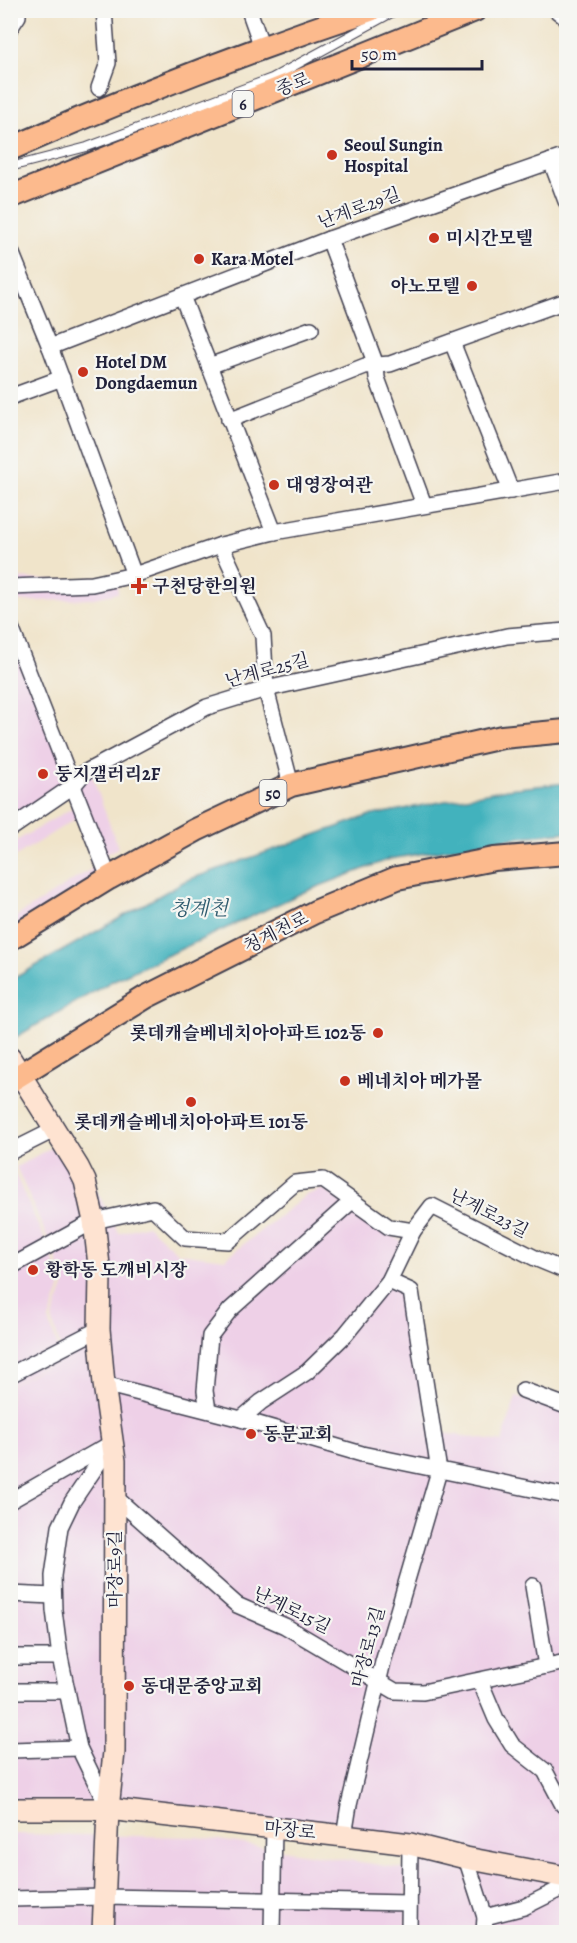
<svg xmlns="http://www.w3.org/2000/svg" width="577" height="1943" viewBox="0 0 577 1943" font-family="Alegreya,'Noto Serif KR',serif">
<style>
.built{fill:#eed0e7}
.water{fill:#42b2bd;stroke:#326a7c;stroke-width:1.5}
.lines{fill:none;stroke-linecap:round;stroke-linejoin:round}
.lane-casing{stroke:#413f50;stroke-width:10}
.street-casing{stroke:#413f50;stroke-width:18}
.secondary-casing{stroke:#413f50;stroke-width:24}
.primary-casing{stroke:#413f50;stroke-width:26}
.lane{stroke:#fff;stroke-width:8}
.street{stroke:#fff;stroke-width:15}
.secondary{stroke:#fee3d1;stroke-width:21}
.primary{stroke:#fcba8d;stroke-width:22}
.poi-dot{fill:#c8321e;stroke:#f6f6f2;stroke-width:2}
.labels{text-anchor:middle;stroke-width:4.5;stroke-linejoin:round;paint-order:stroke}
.shield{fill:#f6f6f2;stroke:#626272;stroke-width:1.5}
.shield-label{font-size:16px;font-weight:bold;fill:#22223b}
.street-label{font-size:18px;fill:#22223b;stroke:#f6f6f2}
.poi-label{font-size:18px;font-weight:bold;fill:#22223b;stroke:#f6f6f2;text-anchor:start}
.water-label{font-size:20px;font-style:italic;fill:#2f5c6f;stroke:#f6f6f2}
</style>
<rect width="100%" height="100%" fill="#f6f6f2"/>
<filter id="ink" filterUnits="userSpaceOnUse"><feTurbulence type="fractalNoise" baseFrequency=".0167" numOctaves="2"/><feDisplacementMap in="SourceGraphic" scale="12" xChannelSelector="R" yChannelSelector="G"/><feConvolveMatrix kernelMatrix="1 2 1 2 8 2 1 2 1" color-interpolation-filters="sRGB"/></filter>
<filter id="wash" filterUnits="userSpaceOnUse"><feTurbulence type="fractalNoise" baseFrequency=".008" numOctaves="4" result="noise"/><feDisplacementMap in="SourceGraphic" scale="24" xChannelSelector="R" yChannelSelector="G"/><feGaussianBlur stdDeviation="1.35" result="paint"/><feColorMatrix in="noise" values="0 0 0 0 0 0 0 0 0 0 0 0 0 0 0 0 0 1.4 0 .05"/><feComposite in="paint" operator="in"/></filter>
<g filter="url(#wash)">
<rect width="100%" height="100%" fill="#f0e4ca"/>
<!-- built -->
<g class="built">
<path d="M116,575L118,593L89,599L13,602L12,623L66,767L78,772L89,767L118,848L104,855L73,782L11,826V578L76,581Z"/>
<path d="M79,804L83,814L11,859V844Z"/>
<path d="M99,864L97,877L11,930V920Z"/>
<path d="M68,1138L119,1233L147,1225L178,1253L225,1259L306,1195L323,1189L402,1242L380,1282L407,1293L430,1431L502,1442L516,1397L566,1411V1932H411L408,1837L11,1805L10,1386L63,1357L52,1319L64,1287L56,1257L16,1167Z"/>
<path d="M12,1167L51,1253L61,1287L49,1320L61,1357L11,1385L10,1168Z"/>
<path d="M11,1834L198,1837L406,1869L407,1932H11Z"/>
</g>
<!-- water -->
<path class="water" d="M566,783V832L514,838L390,859L304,892L112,981L11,1040V980L185,881L368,816L507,789Z"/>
</g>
<g filter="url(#ink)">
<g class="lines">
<defs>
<path id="lane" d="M10,167L87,147L272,78L397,10"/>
<g id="street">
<path d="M249,10L262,47"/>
<path d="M556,10L566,18"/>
<path d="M10,28L18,16V10"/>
<path d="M99,88L108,63L104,10"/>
<path d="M551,161L566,201"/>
<path d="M329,239L376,365L377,378L424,505"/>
<path d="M10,249L50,347L134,575"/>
<path d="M182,296L274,532"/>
<path d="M452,342L511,491"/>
<path d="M50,347L329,239L566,156"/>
<path d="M209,366L311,329"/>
<path d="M10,397L62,378"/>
<path d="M229,420L365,366L390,364L566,301"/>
<path d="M221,545L263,636L266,689L291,785"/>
<path d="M10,587L92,584L134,575L221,545L274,532L566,481"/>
<path d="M10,625L109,878"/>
<path d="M10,829L73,786L84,773L207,707L266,689L507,636L566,631"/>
<path d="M10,1152L54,1130"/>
<path d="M10,1267L94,1221L153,1208L185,1238L228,1241L295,1183L323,1180L389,1227L413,1231L432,1206L537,1259L566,1271"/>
<path d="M10,1375L99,1329"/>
<path d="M104,1384L241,1419L362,1454L566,1496"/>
<path d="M523,1390L566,1406"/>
<path d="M208,1410L205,1391L210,1336L230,1310L352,1201"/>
<path d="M241,1419L261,1402L307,1372L345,1335L389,1281L413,1231"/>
<path d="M115,1497L237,1605L285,1626L395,1691L423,1692L566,1662"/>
<path d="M10,1501L110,1444"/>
<path d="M533,1586L546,1666"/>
<path d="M10,1594L53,1596"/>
<path d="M10,1657H60"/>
<path d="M480,1681L496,1719L512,1745L545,1771L563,1805H566"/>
<path d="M10,1691H67"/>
<path d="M10,1750L79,1748"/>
<path d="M108,1808L79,1748L60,1657L54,1610L53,1576L60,1527L72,1502L112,1443"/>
<path d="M344,1836L349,1805L383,1662L439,1471L411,1291L389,1281"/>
<path d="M466,1858L485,1917L484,1932"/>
<path d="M10,1899L105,1897L409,1903"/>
<path d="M485,1917L524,1907L566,1886"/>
<path d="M272,1932L274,1828"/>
<path d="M409,1932L410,1844"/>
</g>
<g id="secondary">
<path d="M10,1058L78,1167L85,1181L94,1221L100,1274L99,1329L104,1384L115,1461L114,1752L108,1809L103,1932"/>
<path d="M10,1809H108L344,1836L410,1844L466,1858L566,1877"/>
</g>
<g id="primary">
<path d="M10,149C128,97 248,51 370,10"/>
<path d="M10,197L475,10"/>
<path d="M10,939L109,878L196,830L291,785L502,737L566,731"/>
<path d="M10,1081L146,997L315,912L397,878L494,859L566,853"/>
</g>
</defs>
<!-- lane casing -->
<use href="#lane" class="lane-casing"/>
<!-- street casing -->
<use href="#street" class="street-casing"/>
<!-- secondary casing -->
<use href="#secondary" class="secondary-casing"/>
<!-- primary casing -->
<use href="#primary" class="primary-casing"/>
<!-- lane -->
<use href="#lane" class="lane"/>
<!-- street -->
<use href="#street" class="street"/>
<!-- secondary -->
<use href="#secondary" class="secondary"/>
<!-- primary -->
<use href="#primary" class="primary"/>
</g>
</g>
<!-- markers -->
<g class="poi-dot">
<circle cx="332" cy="155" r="6"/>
<circle cx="434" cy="238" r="6"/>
<circle cx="199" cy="259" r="6"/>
<circle cx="472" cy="286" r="6"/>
<circle cx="83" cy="372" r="6"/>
<circle cx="274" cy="485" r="6"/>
<path d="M136 577h6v6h6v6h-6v6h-6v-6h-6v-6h6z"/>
<circle cx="43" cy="774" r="6"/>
<circle cx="378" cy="1033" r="6"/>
<circle cx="345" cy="1081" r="6"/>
<circle cx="191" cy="1102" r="6"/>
<circle cx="33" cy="1270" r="6"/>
<circle cx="251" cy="1434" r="6"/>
<circle cx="129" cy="1686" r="6"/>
</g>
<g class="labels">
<!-- shield labels -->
<g class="shield">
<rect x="232.5" y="91" width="21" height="26" rx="4.5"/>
<rect x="259.5" y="780" width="27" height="26" rx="4.5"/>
</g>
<g class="shield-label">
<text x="243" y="110">6</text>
<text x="273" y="799">50</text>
</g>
<!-- street labels -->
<g class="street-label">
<text transform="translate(293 84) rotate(-22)" y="6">종로</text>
<text transform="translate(359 208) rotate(-20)" y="6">난계로29길</text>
<text transform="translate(267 670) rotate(-15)" y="6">난계로25길</text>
<text transform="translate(276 932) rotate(-27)" y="6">청계천로</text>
<text transform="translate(489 1213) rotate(27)" y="6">난계로23길</text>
<text transform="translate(115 1569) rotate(-90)" y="6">마장로9길</text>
<text transform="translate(292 1610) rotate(26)" y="6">난계로15길</text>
<text transform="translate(368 1647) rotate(-75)" y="6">마장로13길</text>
<text transform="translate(290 1830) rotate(6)" y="6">마장로</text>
</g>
<!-- poi labels -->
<g class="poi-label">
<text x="344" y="151">Seoul Sungin<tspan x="344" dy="21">Hospital</tspan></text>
<text x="446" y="244">미시간모텔</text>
<text x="211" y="265">Kara Motel</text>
<text x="460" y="292" text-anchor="end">아노모텔</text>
<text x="95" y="368">Hotel DM<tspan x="95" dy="21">Dongdaemun</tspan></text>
<text x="286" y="491">대영장여관</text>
<text x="152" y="592">구천당한의원</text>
<text x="55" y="780">둥지갤러리2F</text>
<text x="366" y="1039" text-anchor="end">롯데캐슬베네치아아파트 102동</text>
<text x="357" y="1087">베네치아 메가몰</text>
<text x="191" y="1128" text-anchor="middle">롯데캐슬베네치아아파트 101동</text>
<text x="45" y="1276">황학동 도깨비시장</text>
<text x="263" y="1440">동문교회</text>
<text x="141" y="1692">동대문중앙교회</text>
</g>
<!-- water labels -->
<g class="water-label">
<text x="199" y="915">청계천</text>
</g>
</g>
<!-- margin -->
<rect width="577" height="1943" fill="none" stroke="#f6f6f2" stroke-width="36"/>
<!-- scale -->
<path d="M352 60v9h130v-9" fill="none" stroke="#22223b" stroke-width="3"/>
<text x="361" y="60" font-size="18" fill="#22223b" stroke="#f6f6f2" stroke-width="4.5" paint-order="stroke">50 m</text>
</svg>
